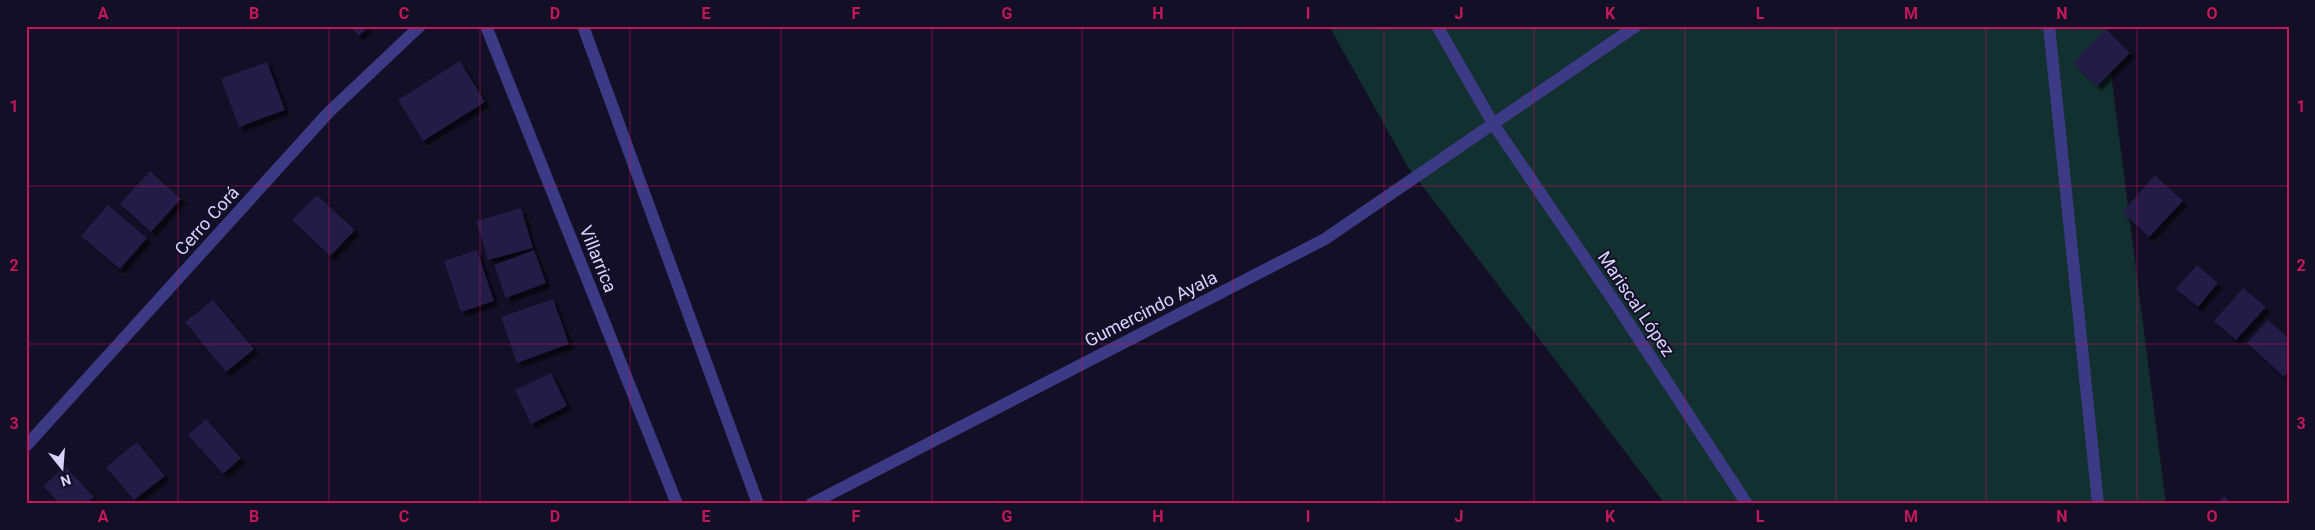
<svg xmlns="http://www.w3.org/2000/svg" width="2315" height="530" viewBox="0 0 2315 530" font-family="Roboto,sans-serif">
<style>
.green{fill:#12302f}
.building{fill:#241b47;filter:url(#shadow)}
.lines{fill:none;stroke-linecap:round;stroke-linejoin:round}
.minor{stroke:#3d3a85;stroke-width:12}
.grid{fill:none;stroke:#c2185b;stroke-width:1;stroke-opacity:0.55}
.labels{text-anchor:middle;stroke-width:4;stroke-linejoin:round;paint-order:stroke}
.street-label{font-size:18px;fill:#d9d4ff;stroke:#130f26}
.neatline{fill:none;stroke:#c2185b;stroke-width:2}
.grid-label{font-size:16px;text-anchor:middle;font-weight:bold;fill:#c2185b}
</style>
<defs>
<filter id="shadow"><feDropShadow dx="4.5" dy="4.5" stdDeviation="1" flood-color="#0009"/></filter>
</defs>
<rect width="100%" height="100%" fill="#130f26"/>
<!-- green -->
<path class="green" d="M1329,26H2105L2166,504H1665L1408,167Z"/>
<!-- building -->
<g class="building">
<path d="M349,26H369L359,36Z"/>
<path d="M2106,29L2130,53L2097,86L2073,63Z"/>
<path d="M460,61L485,102L423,141L398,100Z"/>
<path d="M267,62L285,110L239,127L221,79Z"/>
<path d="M150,171L181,199L151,232L120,204Z"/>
<path d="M2155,175L2183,201L2149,237L2122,212Z"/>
<path d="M317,195L355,230L330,256L292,220Z"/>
<path d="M108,205L147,238L120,269L81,236Z"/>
<path d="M521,208L533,248L488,260L476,221Z"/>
<path d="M477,250L494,301L461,312L444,261Z"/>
<path d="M534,250L546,283L506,298L494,265Z"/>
<path d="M2197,265L2218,283L2198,307L2176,289Z"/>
<path d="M2243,288L2266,307L2236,340L2214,321Z"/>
<path d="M553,299L569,344L517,363L501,317Z"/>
<path d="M213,300L254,349L226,372L185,322Z"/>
<path d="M2268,320L2289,338V371L2284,377L2247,343Z"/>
<path d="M551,373L567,406L531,424L515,390Z"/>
<path d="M206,419L241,458L223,474L188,435Z"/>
<path d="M137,442L165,476L134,500L106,467Z"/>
<path d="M65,466L94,497L86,504H60L43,486Z"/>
<path d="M2224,496L2233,504H2216Z"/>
</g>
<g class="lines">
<!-- minor -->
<g class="minor">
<path d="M486,26L677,504"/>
<path d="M583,26L758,504"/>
<path d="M1437,26L1494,125L1616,304L1747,504"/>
<path d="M2049,26L2098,504"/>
<path d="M26,446L329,112L420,26"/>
<path d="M811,504L1325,239L1636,26"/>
</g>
</g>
<!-- grid -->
<path class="grid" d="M178,26V504M329,26V504M480,26V504M630,26V504M781,26V504M932,26V504M1082,26V504M1233,26V504M1384,26V504M1534,26V504M1685,26V504M1836,26V504M1986,26V504M2137,26V504M26,186H2289M26,344H2289"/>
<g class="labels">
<!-- street labels -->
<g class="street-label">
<text transform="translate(207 221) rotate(-48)" y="6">Cerro Corá</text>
<text transform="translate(598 259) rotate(68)" y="6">Villarrica</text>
<text transform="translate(1636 304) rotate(56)" y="6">Mariscal López</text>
<text transform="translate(1151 309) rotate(-27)" y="6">Gumercindo Ayala</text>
</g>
</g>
<!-- border -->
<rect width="2315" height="530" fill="none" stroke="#130f26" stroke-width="55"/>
<!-- north arrow -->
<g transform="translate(62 468) rotate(163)" stroke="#130f26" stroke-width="4" paint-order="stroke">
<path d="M0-4L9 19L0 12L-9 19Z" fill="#d9d4ff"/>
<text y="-8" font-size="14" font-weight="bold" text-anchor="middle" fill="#d9d4ff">N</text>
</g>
<rect x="28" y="28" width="2260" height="474" class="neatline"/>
<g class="grid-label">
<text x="103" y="19">A</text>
<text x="254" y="19">B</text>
<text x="404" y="19">C</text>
<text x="555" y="19">D</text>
<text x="706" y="19">E</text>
<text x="856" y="19">F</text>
<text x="1007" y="19">G</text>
<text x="1158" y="19">H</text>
<text x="1308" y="19">I</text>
<text x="1459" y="19">J</text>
<text x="1610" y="19">K</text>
<text x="1760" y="19">L</text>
<text x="1911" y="19">M</text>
<text x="2062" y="19">N</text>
<text x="2212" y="19">O</text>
<text x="14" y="112">1</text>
<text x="2301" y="112">1</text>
<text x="14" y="271">2</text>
<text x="2301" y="271">2</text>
<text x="14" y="429">3</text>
<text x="2301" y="429">3</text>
<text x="103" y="522">A</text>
<text x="254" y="522">B</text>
<text x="404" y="522">C</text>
<text x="555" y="522">D</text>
<text x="706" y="522">E</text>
<text x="856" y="522">F</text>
<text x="1007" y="522">G</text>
<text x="1158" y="522">H</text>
<text x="1308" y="522">I</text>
<text x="1459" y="522">J</text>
<text x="1610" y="522">K</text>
<text x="1760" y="522">L</text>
<text x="1911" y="522">M</text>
<text x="2062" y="522">N</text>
<text x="2212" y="522">O</text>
</g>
</svg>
